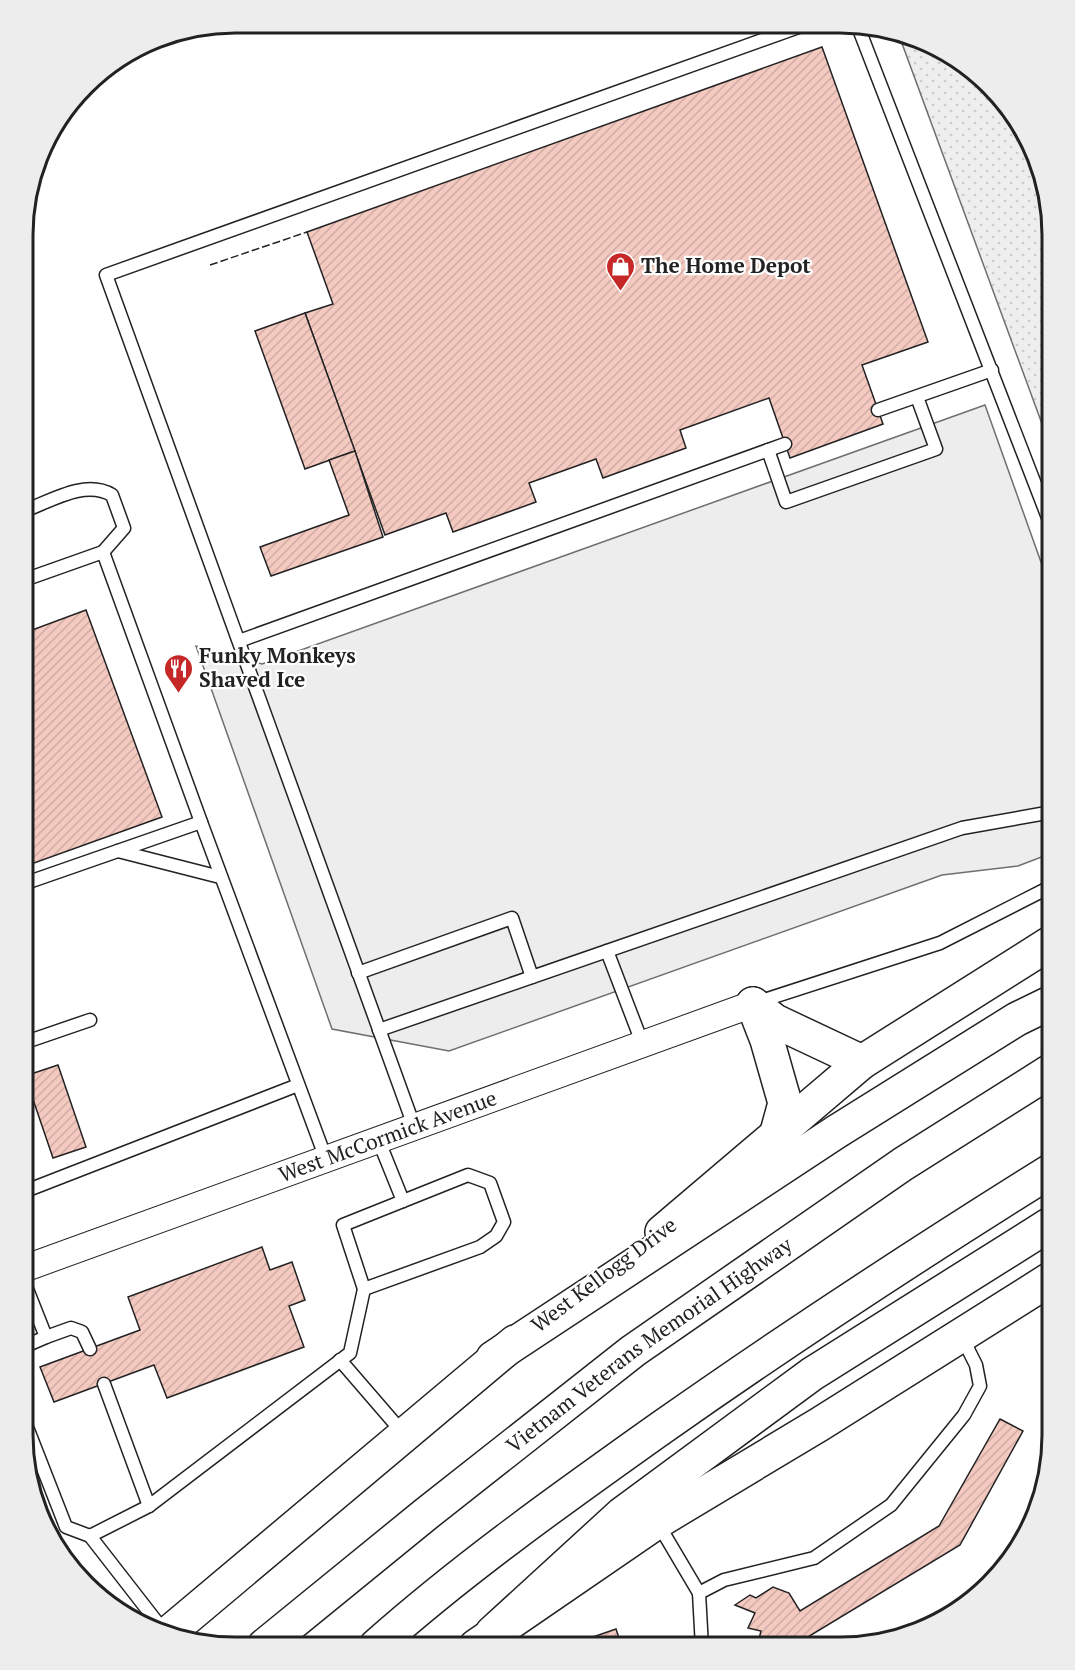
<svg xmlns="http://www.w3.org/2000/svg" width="1075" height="1670" viewBox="0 0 1075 1670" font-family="'PT Serif',serif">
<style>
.grass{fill:url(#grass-dots);stroke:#6f6f6f;stroke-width:1.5}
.parking{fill:#ededed;stroke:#6f6f6f;stroke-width:1.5}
.building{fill:url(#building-hatch);stroke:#222;stroke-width:1.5}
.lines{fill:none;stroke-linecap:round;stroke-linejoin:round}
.service-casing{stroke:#222;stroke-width:15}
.minor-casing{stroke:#222;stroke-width:28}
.secondary-casing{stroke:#222;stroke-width:36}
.motorway-casing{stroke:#222;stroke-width:36}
.service{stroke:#fff;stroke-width:12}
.minor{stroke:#fff;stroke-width:26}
.secondary{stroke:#fff;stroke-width:33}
.motorway{stroke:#fff;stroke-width:33}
.fence{stroke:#222;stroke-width:1.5;stroke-dasharray:8 3;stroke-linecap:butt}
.labels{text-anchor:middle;stroke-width:4.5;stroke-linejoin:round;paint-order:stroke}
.poi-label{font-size:21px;font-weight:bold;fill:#222;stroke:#fff;text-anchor:start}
.street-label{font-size:21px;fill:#222;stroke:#fff}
.rim{fill:none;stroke:#222;stroke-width:3}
</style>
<defs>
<pattern id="grass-dots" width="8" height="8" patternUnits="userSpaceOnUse" patternTransform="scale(1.5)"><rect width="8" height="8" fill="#eee"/><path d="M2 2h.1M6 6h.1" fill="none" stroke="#ccc" stroke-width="1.8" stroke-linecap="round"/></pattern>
<pattern id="building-hatch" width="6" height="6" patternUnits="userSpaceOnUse" patternTransform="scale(1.5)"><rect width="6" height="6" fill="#f3c9c0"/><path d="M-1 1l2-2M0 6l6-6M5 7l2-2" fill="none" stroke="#d0aca5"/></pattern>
</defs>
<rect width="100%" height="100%" fill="#fff"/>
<!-- grass -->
<path class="grass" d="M900,38L969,66L1036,153L1052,235V451Z"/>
<!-- parking -->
<path class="parking" d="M985,405L1052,593V853L1018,866L942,875L449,1051L332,1029L196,646L262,664Z"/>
<!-- building -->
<g class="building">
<path d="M822,47L928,342L862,365L883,424L790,458L769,398L680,430L686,448L603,478L596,459L529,483L536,502L453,532L446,513L385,535L305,313L333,304L307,232Z"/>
<path d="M305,313L355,451L305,469L255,331Z"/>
<path d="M355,451L383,537L271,576L260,547L349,515L329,460Z"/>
<path d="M86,610L162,817L23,867L24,633Z"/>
<path d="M58,1065L86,1147L53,1158L25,1076Z"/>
<path d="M262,1247L270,1270L292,1262L305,1300L289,1306L304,1347L167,1398L154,1365L54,1402L40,1367L140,1330L128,1297Z"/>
<path d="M1000,1419L1023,1431L960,1545L806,1638L802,1647H757L761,1631L748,1628L755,1613L735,1605L750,1595L756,1598L773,1587L789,1593L800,1611L939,1526Z"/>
<path d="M616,1629L622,1647H571L570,1645Z"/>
</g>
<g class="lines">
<defs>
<g id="service">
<path d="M857,24L1052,528"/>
<path d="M878,410L992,370"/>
<path d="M768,450L786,502L936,449L917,397"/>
<path d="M24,511C51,501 85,479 112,495L124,528L103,552"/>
<path d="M24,580L103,552L201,822"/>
<path d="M239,641L785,444"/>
<path d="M118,851L220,877"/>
<path d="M23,884L201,822L326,1159"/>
<path d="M607,951L643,1045"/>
<path d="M358,973L512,918L532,977"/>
<path d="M758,1002L940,943L1052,886"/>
<path d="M379,1030L962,828L1052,812"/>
<path d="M23,1043L90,1020"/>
<path d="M414,1126L106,275L807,24"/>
<path d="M23,1192L298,1085"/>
<path d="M364,1289L480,1247L496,1236L504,1222L490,1183L468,1175L403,1201"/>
<path d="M46,1337L71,1328L82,1332L90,1349"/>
<path d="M23,1347L46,1337L23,1279"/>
<path d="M340,1360L403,1433"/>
<path d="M104,1384L149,1506"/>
<path d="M23,1417L66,1527L90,1536L149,1506L350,1353L364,1289L343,1225L403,1201L378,1139"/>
<path d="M657,1522L699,1593L702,1647"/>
<path d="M90,1536L160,1626"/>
<path d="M699,1593L724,1580L814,1558L891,1505L964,1415L980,1386L976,1365L962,1337"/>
</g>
<g id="minor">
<path id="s1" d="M23,1269L753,1004"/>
</g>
<g id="secondary">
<path d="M753,1004L767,1040L785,1103L776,1136"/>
<path d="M753,1004L775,1021L862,1062"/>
<path d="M662,1232L862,1062L1052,942"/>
<path d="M171,1631L515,1342"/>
<path d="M476,1646L657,1522L820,1424L1052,1278"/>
</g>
<g id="motorway">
<path d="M493,1358L836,1132L1017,1019L1052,1002"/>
<path d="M492,1633L622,1514L812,1374L1052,1223"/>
<path id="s2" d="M264,1646L426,1514L633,1351L903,1164L1052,1070"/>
<path d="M376,1646C465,1567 564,1497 661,1428C789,1338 919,1253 1052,1170"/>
</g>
</defs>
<!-- service casing -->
<use href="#service" class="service-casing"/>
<!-- minor casing -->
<use href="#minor" class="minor-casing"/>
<!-- secondary casing -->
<use href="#secondary" class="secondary-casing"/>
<!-- motorway casing -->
<use href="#motorway" class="motorway-casing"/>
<!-- service -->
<use href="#service" class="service"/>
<!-- minor -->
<use href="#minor" class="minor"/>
<!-- secondary -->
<use href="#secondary" class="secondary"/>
<!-- motorway -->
<use href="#motorway" class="motorway"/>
<!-- fence -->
<path class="fence" d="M210,265L307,232"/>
</g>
<!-- icons -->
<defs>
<symbol id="shop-pin" viewBox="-11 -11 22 30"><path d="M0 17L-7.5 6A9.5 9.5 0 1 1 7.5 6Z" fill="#c62828" stroke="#fff"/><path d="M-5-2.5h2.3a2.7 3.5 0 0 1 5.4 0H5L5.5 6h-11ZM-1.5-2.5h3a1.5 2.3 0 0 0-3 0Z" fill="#fff"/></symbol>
<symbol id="restaurant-pin" viewBox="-11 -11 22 30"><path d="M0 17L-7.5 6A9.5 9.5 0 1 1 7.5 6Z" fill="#c62828" stroke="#fff"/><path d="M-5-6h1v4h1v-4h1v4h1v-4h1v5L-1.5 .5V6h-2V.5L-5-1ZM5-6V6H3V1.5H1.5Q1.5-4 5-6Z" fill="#fff"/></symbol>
</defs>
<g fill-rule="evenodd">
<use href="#shop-pin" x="604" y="250" width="33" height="45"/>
<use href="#restaurant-pin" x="162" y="652" width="33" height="45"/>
</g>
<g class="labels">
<!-- poi labels -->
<g class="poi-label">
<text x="641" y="273">The Home Depot</text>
<text x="199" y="663">Funky Monkeys<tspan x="199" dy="24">Shaved Ice</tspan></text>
</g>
<!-- street labels -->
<g class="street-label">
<text dy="7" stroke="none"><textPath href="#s1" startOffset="388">West McCormick Avenue</textPath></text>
<text transform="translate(604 1275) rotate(-37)" y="7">West Kellogg Drive</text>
<text dy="7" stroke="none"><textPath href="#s2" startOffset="489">Vietnam Veterans Memorial Highway</textPath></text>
</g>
</g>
<!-- crop -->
<path d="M0 0H1075V1670H0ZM235 33H840A202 202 0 0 1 1042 235V1435A202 202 0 0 1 840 1637H235A202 202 0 0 1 33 1435V235A202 202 0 0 1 235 33Z" fill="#ededed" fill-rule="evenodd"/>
<path class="rim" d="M235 33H840A202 202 0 0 1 1042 235V1435A202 202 0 0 1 840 1637H235A202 202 0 0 1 33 1435V235A202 202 0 0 1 235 33Z"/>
</svg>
